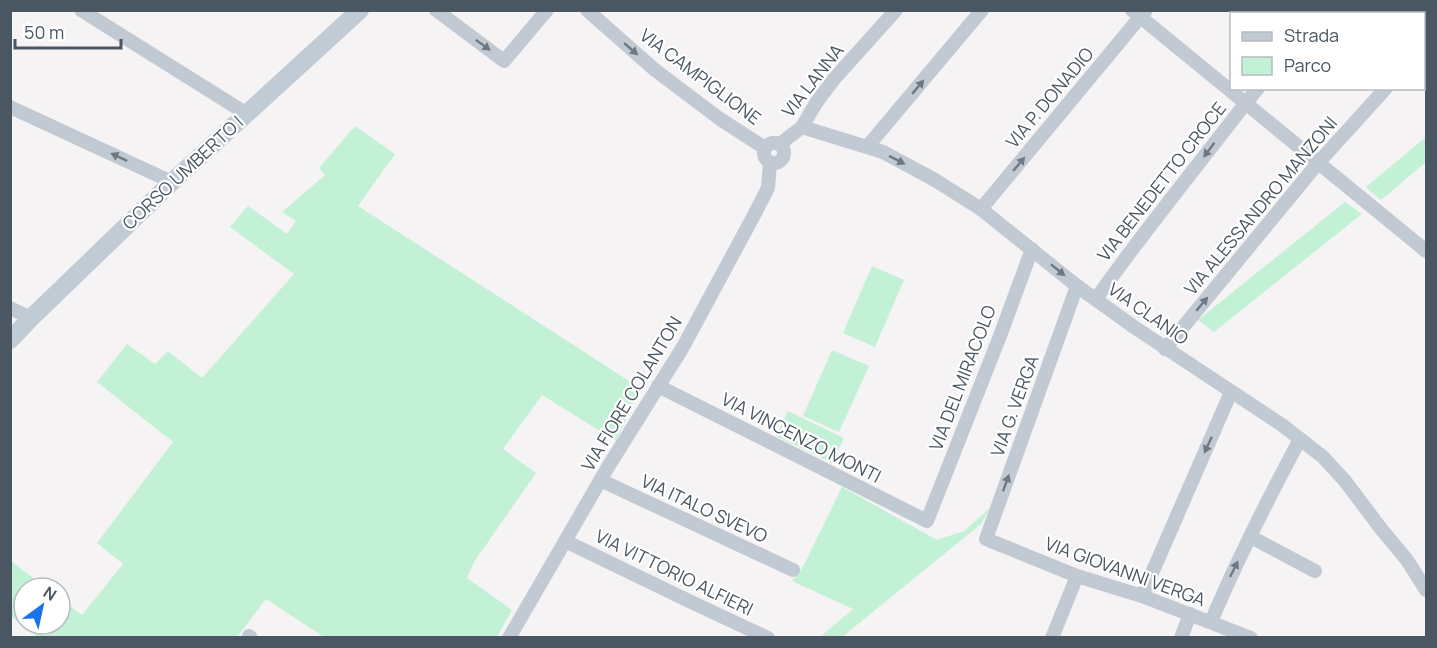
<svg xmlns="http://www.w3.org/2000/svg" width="1437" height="648" viewBox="0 0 1437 648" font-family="Manrope,sans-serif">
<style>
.green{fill:#c3f1d5}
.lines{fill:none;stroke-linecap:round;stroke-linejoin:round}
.minor{stroke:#c1cad2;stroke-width:14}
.secondary{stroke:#c1cbd6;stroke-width:18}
.oneway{fill:#6e7983}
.labels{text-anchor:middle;stroke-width:4.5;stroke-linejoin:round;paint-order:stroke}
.street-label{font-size:18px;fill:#4a5661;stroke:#fff}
</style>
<rect width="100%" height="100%" fill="#f5f3f3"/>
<!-- green -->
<g class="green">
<path d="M355,126L395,154L358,206L640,388L616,441L542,395L503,449L536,473L474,562L467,578L512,610L497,637H324L266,599L237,637H38L11,616V561L46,588H24V624H60V599L82,615L123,564L97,543L173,442L97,382L127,344L155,364L168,351L202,378L294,274L230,227L248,206L287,234L296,221L282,212L325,175L319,168Z"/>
<path d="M1426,137V162L1381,200L1366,187Z"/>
<path d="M1345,202L1362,214L1214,332L1198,320Z"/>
<path d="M872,266L904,280L875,347L843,333Z"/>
<path d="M832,350L869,366L839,432L803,416Z"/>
<path d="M788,411L844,438L832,463L776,436Z"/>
<path d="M842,487L937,540L964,531L990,508L981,524L842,637H820L853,609L792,581L804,565Z"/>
</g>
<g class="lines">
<!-- minor -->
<g class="minor">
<path d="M81,10L247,114"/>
<path d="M436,10L504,61L547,10"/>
<path d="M587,10L655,70L720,119L765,148"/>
<path d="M1132,10L1426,251"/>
<path d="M1292,10L1296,14"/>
<path d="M1321,14L1323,10"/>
<path d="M1424,44L1426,41"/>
<path d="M10,107L172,182"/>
<path d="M802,127L883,152L935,180L981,209L1077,286L1134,327L1282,425L1323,457L1345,481L1382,530L1407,560L1426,590"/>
<circle cx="774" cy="153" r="10"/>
<path d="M780,144L802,127L816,103L834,79L896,10"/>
<path d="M867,147L982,10"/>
<path d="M981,209L1146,10"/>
<path d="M1077,286L986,539L1077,576L1142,596L1251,638"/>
<path d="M1096,299C1143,232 1195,169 1245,104L1258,88"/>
<path d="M10,308L31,318"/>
<path d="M1165,349L1318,163L1386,88"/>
<path d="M658,386L927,521L1000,336L1032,249"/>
<path d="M600,480L793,570"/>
<path d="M1251,537L1315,571"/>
<path d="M565,541L689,601L768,638"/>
<path d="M1142,596L1231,392"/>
<path d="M1211,622C1237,560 1268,499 1300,439"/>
<path d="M249,636L251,638"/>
<path d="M509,638L608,467L683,347L753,217L768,188L770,163"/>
<path d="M1052,638L1077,576"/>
<path d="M1181,638L1190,614"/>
</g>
<!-- secondary -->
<path class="secondary" d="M10,340L31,318L172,182L360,10"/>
</g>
<!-- one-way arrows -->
<defs><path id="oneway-solid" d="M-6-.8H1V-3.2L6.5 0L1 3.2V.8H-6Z" transform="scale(1.5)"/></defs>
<g class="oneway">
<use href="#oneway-solid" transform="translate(483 45) rotate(36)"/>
<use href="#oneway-solid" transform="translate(631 49) rotate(41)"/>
<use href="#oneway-solid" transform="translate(918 87) rotate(-50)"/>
<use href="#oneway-solid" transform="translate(1209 150) rotate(127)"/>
<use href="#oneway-solid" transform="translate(119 157) rotate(-155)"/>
<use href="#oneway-solid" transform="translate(897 160) rotate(27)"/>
<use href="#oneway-solid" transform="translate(1019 164) rotate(-50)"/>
<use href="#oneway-solid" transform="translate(1058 270) rotate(39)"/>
<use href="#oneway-solid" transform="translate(1202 304) rotate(-50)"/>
<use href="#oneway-solid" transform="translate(1208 445) rotate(115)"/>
<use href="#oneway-solid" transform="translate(1006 483) rotate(-70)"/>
<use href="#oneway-solid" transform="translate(1234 569) rotate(-64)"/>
</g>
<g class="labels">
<!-- street labels -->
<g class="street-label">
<text transform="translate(700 77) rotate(37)" y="6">VIA CAMPIGLIONE</text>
<text transform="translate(813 81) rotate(-52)" y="6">VIA LANNA</text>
<text transform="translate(1050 98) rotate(-50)" y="6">VIA P. DONADIO</text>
<text transform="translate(183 173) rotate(-43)" y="6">CORSO UMBERTO I</text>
<text transform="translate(1162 182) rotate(-52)" y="6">VIA BENEDETTO CROCE</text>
<text transform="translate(1261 206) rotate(-50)" y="6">VIA ALESSANDRO MANZONI</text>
<text transform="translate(1148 314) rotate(35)" y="6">VIA CLANIO</text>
<text transform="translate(963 378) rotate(-69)" y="6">VIA DEL MIRACOLO</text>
<text transform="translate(632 394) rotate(-59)" y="6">VIA FIORE COLANTON</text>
<text transform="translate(1015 406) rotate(-70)" y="6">VIA G. VERGA</text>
<text transform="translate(801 438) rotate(27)" y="6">VIA VINCENZO MONTI</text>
<text transform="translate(704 509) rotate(25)" y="6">VIA ITALO SVEVO</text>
<text transform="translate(1125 572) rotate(20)" y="6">VIA GIOVANNI VERGA</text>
<text transform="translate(674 573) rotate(26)" y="6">VIA VITTORIO ALFIERI</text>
</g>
</g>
<!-- border -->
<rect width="1437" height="648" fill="none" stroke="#4a5661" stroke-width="24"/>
<!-- legend -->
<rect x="1230" y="12" width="195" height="78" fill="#ffffff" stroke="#b7bbc0" stroke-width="1.5"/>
<rect x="1242" y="32" width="30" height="9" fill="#c1cbd6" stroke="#b7bbc0" stroke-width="1.5"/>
<text x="1284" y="42" font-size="18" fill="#4a5661">Strada</text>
<rect x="1242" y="57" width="30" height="18" fill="#c3f1d5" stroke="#b7bbc0" stroke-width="1.5"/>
<text x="1284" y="72" font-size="18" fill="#4a5661">Parco</text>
<!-- north arrow -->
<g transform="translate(42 606) rotate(33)"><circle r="28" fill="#ffffff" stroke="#b7bbc0" stroke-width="1.5"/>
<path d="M0-4.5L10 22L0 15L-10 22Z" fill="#1a73e8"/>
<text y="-9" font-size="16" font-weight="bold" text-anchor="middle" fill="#4a5661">N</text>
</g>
<!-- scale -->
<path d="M15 39v9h106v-9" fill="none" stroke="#4a5661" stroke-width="3"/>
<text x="24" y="39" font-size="18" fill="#4a5661" stroke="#ffffff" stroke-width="4.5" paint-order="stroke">50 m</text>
</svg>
